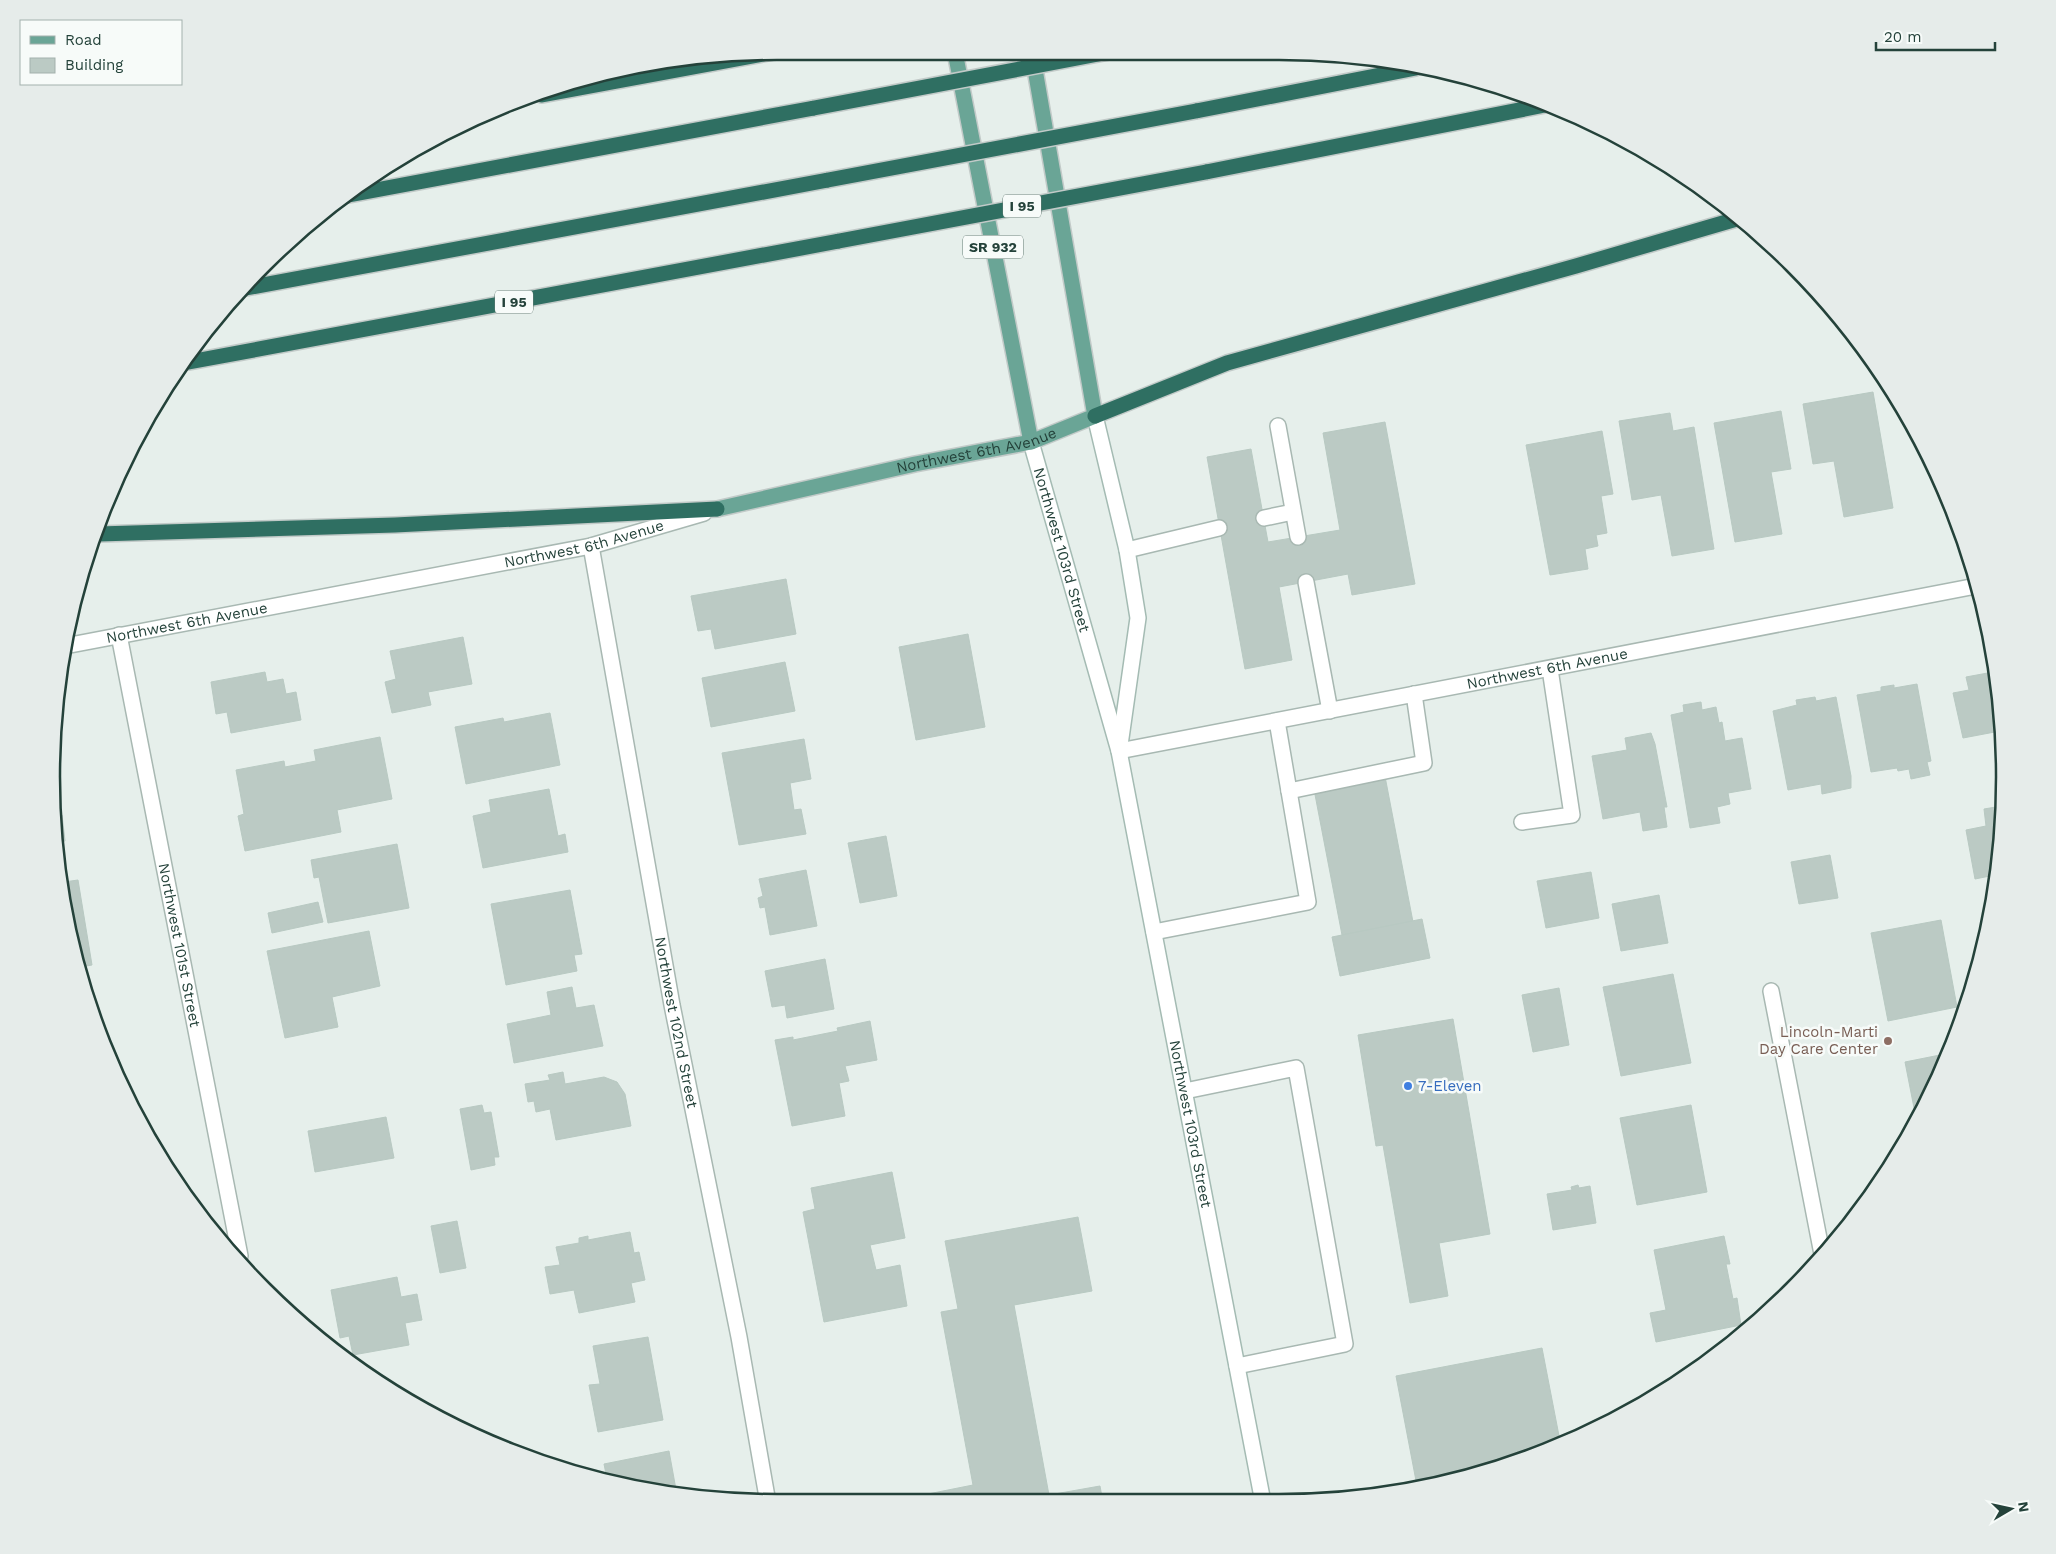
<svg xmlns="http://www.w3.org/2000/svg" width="2056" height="1554" viewBox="0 0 2056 1554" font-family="'Work Sans',sans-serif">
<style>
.building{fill:#bbcac4;stroke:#b8c9c2}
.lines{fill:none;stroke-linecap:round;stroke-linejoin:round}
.service-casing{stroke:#a8b8b2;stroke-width:18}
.minor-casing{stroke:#a8b8b2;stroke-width:18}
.secondary-casing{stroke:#a4bbb3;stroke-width:18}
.primary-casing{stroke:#c2cac8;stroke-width:18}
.motorway-casing{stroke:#c2cac8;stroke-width:18}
.service{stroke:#fff;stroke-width:15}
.minor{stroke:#fff;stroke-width:15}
.secondary{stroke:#fff;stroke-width:15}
.primary{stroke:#6aa596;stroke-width:15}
.motorway{stroke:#2f6f62;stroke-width:15}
.motorway-bridge-casing{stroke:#c2cac8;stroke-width:18;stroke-linecap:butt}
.motorway-bridge{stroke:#2f6f62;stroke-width:15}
.education-dot{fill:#8d6e63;stroke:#f7fbf9;stroke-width:2}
.shop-dot{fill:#3f7fe0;stroke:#f7fbf9;stroke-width:2}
.labels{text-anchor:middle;stroke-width:5;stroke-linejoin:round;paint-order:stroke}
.shield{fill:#f7fbf9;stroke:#637a73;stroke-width:1}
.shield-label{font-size:14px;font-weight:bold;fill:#24423a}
.street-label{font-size:15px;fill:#24423a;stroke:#f7fbf9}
.education-label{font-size:15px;fill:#785e54;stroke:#f7fbf9;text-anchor:end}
.shop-label{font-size:15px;fill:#366cbe;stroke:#f7fbf9;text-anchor:start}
.rim{fill:none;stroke:#24423a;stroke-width:2.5}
</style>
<rect width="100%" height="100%" fill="#e6efeb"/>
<!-- building -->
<g class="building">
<path d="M1873,392L1893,508L1844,517L1834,461L1813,464L1803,404Z"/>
<path d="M1781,411L1791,469L1771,472L1782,534L1735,542L1714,423Z"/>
<path d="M1670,413L1673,431L1694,427L1714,549L1672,556L1661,495L1632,500L1619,421Z"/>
<path d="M1385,422L1415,584L1352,595L1348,574L1279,587L1292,660L1245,669L1207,457L1251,449L1268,542L1340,530L1323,433Z"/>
<path d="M1602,431L1613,494L1601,496L1607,533L1596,535L1598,546L1585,549L1588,569L1550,575L1526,445Z"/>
<path d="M786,579L796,634L715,649L711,629L698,631L691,596Z"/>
<path d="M968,634L985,727L916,740L899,647Z"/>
<path d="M463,637L472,684L428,692L431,705L392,713L385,682L396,679L390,651Z"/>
<path d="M785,662L795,711L711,727L702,678Z"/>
<path d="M265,672L267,682L283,679L286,694L296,692L301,720L231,733L227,712L216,714L211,682Z"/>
<path d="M1993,672L2000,731L1963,738L1953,693L1969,690L1966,677Z"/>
<path d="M1917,684L1931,761L1927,762L1930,775L1911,779L1909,769L1898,771L1897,768L1871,772L1857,695L1881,691V687L1894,685V688Z"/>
<path d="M1815,697L1816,701L1836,697L1851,776V788L1822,794L1821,784L1788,790L1773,711L1797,705L1796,700Z"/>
<path d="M1701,702L1702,710L1716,707L1719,723L1722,722L1725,741L1742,738L1751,789L1728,793L1730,804L1717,807L1720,823L1690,828L1671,715L1684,712L1683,705Z"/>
<path d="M550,713L560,765L466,784L455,727L503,718L504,722Z"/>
<path d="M1651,733L1655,744L1667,807H1664L1667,827L1643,831L1640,812L1603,819L1592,756L1627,750L1625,738Z"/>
<path d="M380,737L392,799L337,810L341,832L245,851L238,816L244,814L236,770L284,761L285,767L316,761L314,750Z"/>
<path d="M804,739L811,779L790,783L794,810L801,809L806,834L739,845L722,753Z"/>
<path d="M1383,766L1413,922L1342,935L1312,779Z"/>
<path d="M549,789L558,836L565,834L568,852L483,868L473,816L491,812L489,800Z"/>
<path d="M2002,806L1995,875L1975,879L1966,830L1986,826L1984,809Z"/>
<path d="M62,815L65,841L56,842L53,824V816Z"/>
<path d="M886,836L897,896L860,903L848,843Z"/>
<path d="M397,844L409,908L328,923L319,877L314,878L311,860Z"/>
<path d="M1830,855L1838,898L1799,904L1791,862Z"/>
<path d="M806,870L817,926L770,935L765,907L760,908L758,898L763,896L759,879Z"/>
<path d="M1591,872L1599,918L1546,928L1537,881Z"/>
<path d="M78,880L92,965L81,967L64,882Z"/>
<path d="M570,890L582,954L574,955L577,971L506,985L491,904Z"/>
<path d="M1659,895L1668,943L1621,951L1612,904Z"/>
<path d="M318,902L323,922L272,933L268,913Z"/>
<path d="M1422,919L1430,958L1340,976L1332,937Z"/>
<path d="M1941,920L1957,1007L1888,1021L1871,933Z"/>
<path d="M369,931L380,986L332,997L338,1027L285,1038L267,951Z"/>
<path d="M825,959L834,1009L787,1018L785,1005L772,1007L765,971Z"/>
<path d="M1673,974L1691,1063L1621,1076L1603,987Z"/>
<path d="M572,987L576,1008L594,1005L603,1046L514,1063L507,1024L551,1015L547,992Z"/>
<path d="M1559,988L1569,1045L1533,1052L1522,995Z"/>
<path d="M1453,1019L1490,1234L1439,1243L1448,1296L1410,1303L1383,1145L1376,1146L1358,1035Z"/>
<path d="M870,1021L877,1060L845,1066L849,1081L839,1083L845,1116L792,1126L775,1040L793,1037V1040L838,1031L837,1028Z"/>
<path d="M1950,1053V1054L1916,1118L1905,1062Z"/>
<path d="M563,1072L565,1084L604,1077L617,1082L625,1094L631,1126L556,1140L550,1109L536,1112L534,1101L528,1102L525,1084L550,1080L548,1075Z"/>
<path d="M482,1105L484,1113L491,1112L499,1157H494L495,1165L471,1170L460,1109Z"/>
<path d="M1691,1105L1707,1192L1637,1205L1620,1118Z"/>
<path d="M386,1117L394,1158L315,1172L308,1131Z"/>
<path d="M892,1172L905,1238L870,1245L876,1270L900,1265L907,1306L824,1322L803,1212L815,1209L811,1188Z"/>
<path d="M1578,1185L1579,1188L1590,1186L1596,1223L1553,1230L1547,1194L1572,1190L1571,1187Z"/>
<path d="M1078,1217L1092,1291L1014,1305L1049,1495L1100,1486L1102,1497H923V1495L973,1485L941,1312L958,1309L945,1241Z"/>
<path d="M457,1221L466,1268L440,1273L431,1226Z"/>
<path d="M630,1232L634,1253L639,1252L645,1280L631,1283L635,1302L579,1313L574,1290L550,1294L545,1267L560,1265L556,1247L579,1243V1238L588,1236V1240Z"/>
<path d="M1724,1236L1730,1264H1726L1733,1299L1737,1298L1741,1325L1656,1342L1650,1313L1666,1310L1654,1250Z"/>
<path d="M397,1277L401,1297L417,1294L422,1320L405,1323L409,1345L353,1355L349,1336L340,1338L331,1290Z"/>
<path d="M648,1337L663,1420L598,1432L589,1385L600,1384L593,1346Z"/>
<path d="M1542,1348L1560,1441L1513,1464L1417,1486L1396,1376Z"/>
<path d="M669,1451L677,1495L607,1479L604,1464Z"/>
</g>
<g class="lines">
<defs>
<g id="service">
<path d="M1278,426L1298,537"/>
<path d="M1264,518L1293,512"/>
<path d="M1127,550L1219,528"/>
<path d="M1306,582L1330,711"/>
<path d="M1289,791L1424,763L1414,694"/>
<path d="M1522,822L1572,815L1550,669"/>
<path d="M1154,932L1308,902L1277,721"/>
<path d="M1185,1091L1296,1068L1345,1344L1237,1366"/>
</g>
<g id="minor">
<path id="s1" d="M591,546L672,1005L739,1337L767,1497"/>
<path id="s2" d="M119,635L240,1256"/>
<path id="s3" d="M65,646L591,546L704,513"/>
<path id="s4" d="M1119,751L1976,586"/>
<path d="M1771,991L1822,1254"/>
</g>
<g id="secondary">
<path d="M1095,416L1127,550L1138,618L1120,745"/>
<path id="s5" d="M1031,442L1119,751L1262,1497"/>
</g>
<g id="primary">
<path d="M955,52L1031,442"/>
<path id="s6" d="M717,509L915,464L1031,442L1095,416L1032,52"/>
</g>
<g id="motorway">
<path d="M542,95L779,51"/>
<path d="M1196,111L1416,68"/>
<path d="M1206,172L1545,105"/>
<path d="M349,195L814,108"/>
<path d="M241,289L828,180"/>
<path d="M189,362L839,241"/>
<path d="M1095,416L1227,363L1576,266L1740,218"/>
<path d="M99,534L395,525L717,509"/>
</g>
</defs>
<!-- service casing -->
<use href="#service" class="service-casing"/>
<!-- minor casing -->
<use href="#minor" class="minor-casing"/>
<!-- secondary casing -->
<use href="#secondary" class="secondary-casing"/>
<!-- primary casing -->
<use href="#primary" class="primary-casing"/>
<!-- motorway casing -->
<use href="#motorway" class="motorway-casing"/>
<!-- service -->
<use href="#service" class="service"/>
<!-- minor -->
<use href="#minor" class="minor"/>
<!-- secondary -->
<use href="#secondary" class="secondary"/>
<!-- primary -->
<use href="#primary" class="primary"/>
<!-- motorway -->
<use href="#motorway" class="motorway"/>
<defs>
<g id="motorway-bridge">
<path d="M814,108L1109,52"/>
<path d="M828,180L1196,111"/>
<path d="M839,241L1206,172"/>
</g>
</defs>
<!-- motorway-bridge casing -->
<use href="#motorway-bridge" class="motorway-bridge-casing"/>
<!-- motorway-bridge -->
<use href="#motorway-bridge" class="motorway-bridge"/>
</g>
<!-- markers -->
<circle class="education-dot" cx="1888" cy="1041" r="5"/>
<circle class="shop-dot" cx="1408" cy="1086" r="5"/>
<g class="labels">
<!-- shield labels -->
<g class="shield">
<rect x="1003" y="194.5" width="38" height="23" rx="4"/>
<rect x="963" y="235.5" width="60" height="23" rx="4"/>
<rect x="495" y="290.5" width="38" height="23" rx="4"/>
</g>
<g class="shield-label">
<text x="1022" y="211">I 95</text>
<text x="993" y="252">SR 932</text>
<text x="514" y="307">I 95</text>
</g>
<!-- street labels -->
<g class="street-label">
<text dy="5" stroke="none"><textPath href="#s6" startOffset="266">Northwest 6th Avenue</textPath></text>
<text dy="5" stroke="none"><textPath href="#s3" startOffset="529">Northwest 6th Avenue</textPath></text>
<text dy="5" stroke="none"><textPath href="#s5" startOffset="112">Northwest 103rd Street</textPath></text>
<text dy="5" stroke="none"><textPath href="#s3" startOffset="124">Northwest 6th Avenue</textPath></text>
<text dy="5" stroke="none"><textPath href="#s4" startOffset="436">Northwest 6th Avenue</textPath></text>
<text dy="5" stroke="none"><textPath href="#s2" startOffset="316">Northwest 101st Street</textPath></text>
<text dy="5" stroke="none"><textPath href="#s1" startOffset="484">Northwest 102nd Street</textPath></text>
<text dy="5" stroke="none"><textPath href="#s5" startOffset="701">Northwest 103rd Street</textPath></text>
</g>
<!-- education labels -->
<g class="education-label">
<text x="1878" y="1037">Lincoln-Marti<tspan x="1878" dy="17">Day Care Center</tspan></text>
</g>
<!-- shop labels -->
<g class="shop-label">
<text x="1418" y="1091">7-Eleven</text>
</g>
</g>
<!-- crop -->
<path d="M0 0H2056V1554H0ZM777 60H1279A717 717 0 0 1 1996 777V777A717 717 0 0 1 1279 1494H777A717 717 0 0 1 60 777V777A717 717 0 0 1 777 60Z" fill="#e6ecea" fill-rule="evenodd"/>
<path class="rim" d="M777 60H1279A717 717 0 0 1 1996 777V777A717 717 0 0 1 1279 1494H777A717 717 0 0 1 60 777V777A717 717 0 0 1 777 60Z"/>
<!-- legend -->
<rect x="20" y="20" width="162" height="65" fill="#f7fbf9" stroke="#a3b1ad"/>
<rect x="30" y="36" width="25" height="8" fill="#6aa596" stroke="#a3b1ad"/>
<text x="65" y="45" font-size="15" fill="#24423a">Road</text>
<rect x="30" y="58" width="25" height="15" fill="#bbcac4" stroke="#a3b1ad"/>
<text x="65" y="70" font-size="15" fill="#24423a">Building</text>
<!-- north arrow -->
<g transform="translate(2011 1509) rotate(81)" stroke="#f7fbf9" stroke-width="4" paint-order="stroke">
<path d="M0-4L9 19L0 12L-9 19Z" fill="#24423a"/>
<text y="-8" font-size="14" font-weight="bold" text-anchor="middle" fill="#24423a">N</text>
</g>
<!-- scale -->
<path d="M1876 42v8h119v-8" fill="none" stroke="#24423a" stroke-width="2.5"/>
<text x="1884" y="42" font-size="15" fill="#24423a" stroke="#f7fbf9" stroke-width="4" paint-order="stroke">20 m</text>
</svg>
